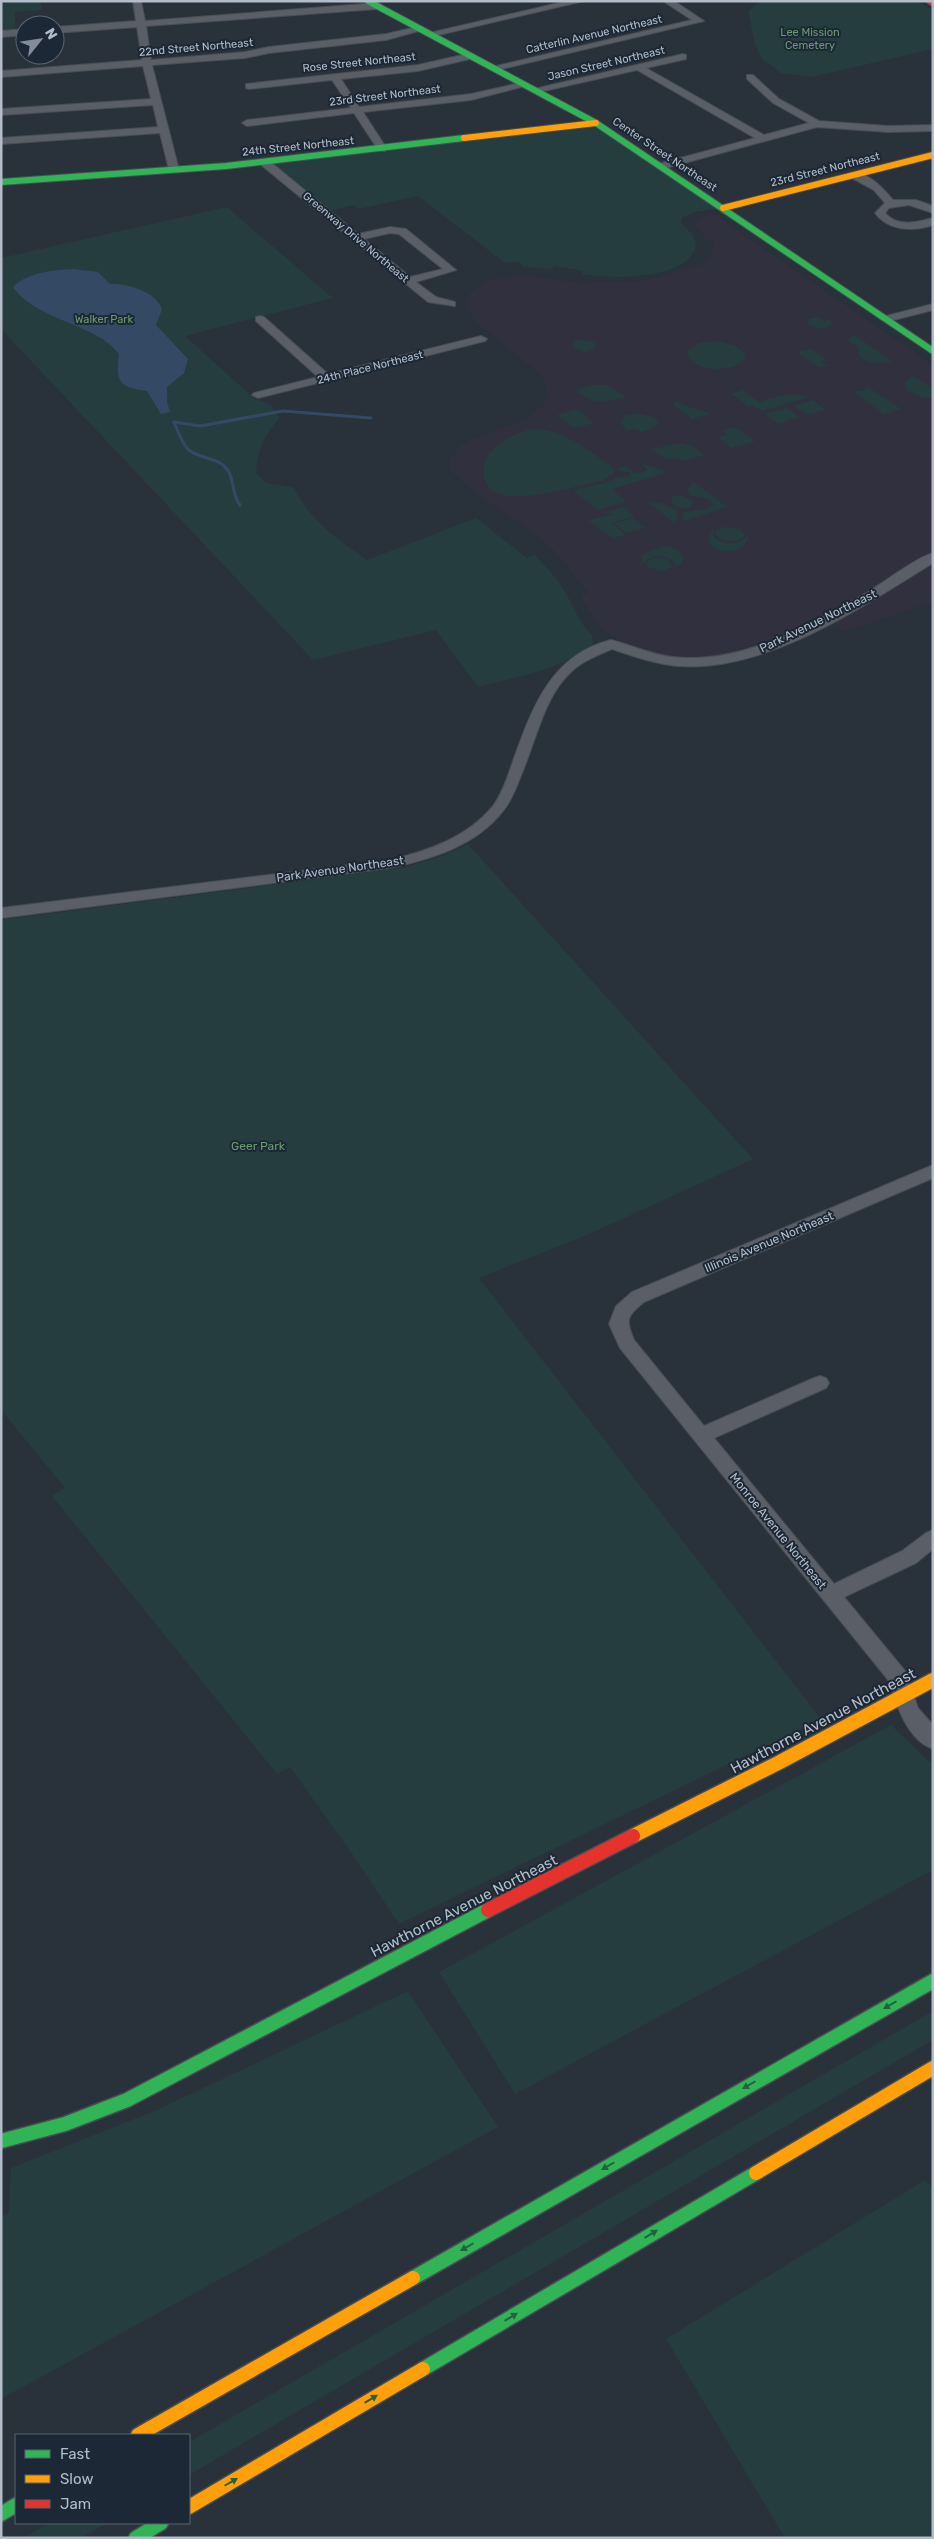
<svg xmlns="http://www.w3.org/2000/svg" width="934" height="2539" font-family="Rubik,sans-serif">
<rect width="100%" height="100%" fill="#29313a"/>
<polygon fill="#30303f" points="714,214 933,365 933,602 844,632 824,616 751,649 724,656 687,659 637,650 620,642 604,631 596,622 580,596 588,593 558,555 527,528 473,492 452,473 449,461 458,447 474,438 526,419 544,404 548,393 544,379 538,373 473,320 466,306 469,293 487,281 511,276 535,276 588,284 591,281 627,282 666,276 694,264 701,265 711,255 714,241 706,240 694,223 701,217"/>
<g fill="#263d40">
<polygon points="1,1 40,1 42,10 15,12 15,30 1,31"/>
<polygon points="760,1 916,1 933,10 933,49 811,77 781,73 762,59 755,44 748,11"/>
<path d="M 596,123 L 723,208 L 694,212 L 682,218 L 681,223 L 693,235 L 696,244 C 691,281 609,279 582,274 L 583,271 L 555,266 L 551,269 L 523,267 L 520,262 L 505,263 L 418,196 L 359,209 L 354,205 L 326,212 L 264,162 Z"/>
<path d="M 227,207 L 333,298 L 185,336 L 255,399 L 270,404 L 280,418 C 265,433 257,451 256,473 L 266,483 L 293,487 C 310,520 337,539 367,560 L 476,518 L 527,558 L 535,555 C 546,567 557,578 565,592 C 574,606 579,624 592,635 L 593,644 C 569,668 511,678 478,687 L 436,630 L 313,660 L 1,329 L 1,258 Z"/>
<polygon points="817,317 825,321 829,319 834,324 823,329 808,325 809,319"/>
<path d="M 854,335 L 893,362 C 882,363 867,364 859,356 L 858,347 L 847,341 Z"/>
<polygon points="583,340 594,342 596,348 584,352 572,347 575,341"/>
<path d="M 718,341 L 736,346 L 745,354 L 745,359 C 732,373 700,372 688,357 L 688,351 L 699,343 Z"/>
<polygon points="811,349 826,359 820,362 830,366 818,367 797,352"/>
<polygon points="913,376 933,388 933,399 912,394 914,393 906,390 905,382"/>
<path d="M 592,385 L 608,385 L 626,397 C 603,403 595,405 576,390 Z"/>
<polygon points="868,387 901,409 884,414 853,391 866,391 863,388"/>
<path d="M 743,390 L 759,402 C 778,396 795,392 808,397 L 762,411 L 751,405 L 748,406 L 731,394 Z"/>
<polygon points="813,400 826,410 807,415 794,406"/>
<path d="M 677,401 C 687,409 699,407 709,414 L 692,419 L 672,403 Z"/>
<polygon points="787,408 800,417 778,424 765,414"/>
<polygon points="577,409 594,423 574,428 557,415"/>
<polygon points="640,414 653,417 658,422 657,426 642,432 635,428 628,430 622,425 621,421 627,415"/>
<polygon points="735,427 755,441 732,448 718,437 727,434 722,430"/>
<path d="M 533,429 C 562,428 587,450 610,465 L 613,469 L 613,474 L 602,481 C 577,486 523,502 500,494 C 493,492 489,488 486,482 C 473,454 511,433 533,429 Z"/>
<polygon points="682,443 694,447 704,455 682,461 676,458 666,459 651,449"/>
<polygon points="640,463 669,472 612,489 626,502 597,510 573,490 605,483 618,477 629,477 630,472 620,471 620,468 625,466 636,474 646,471 647,469"/>
<polygon points="694,482 727,507 684,521 682,515 685,512 708,509 714,505 709,499 690,495 688,489"/>
<polygon points="681,495 692,500 693,503 690,508 683,509 672,504 672,497"/>
<polygon points="648,502 662,503 675,509 678,516 674,523"/>
<polygon points="624,507 634,516 612,523 626,535 613,538 588,520 615,514 604,513"/>
<polygon points="633,518 645,528 626,533 614,523"/>
<polygon points="722,527 740,529 745,536 735,542 721,540 715,533"/>
<path d="M 713,530 L 713,536 C 723,546 740,546 748,535 L 748,540 C 740,555 714,555 708,539 Z"/>
<path d="M 660,547 C 669,546 678,548 683,557 L 682,564 L 673,568 L 675,564 L 672,560 C 662,554 651,555 643,563 L 641,560 L 643,554 Z"/>
<polygon points="658,557 669,560 672,567 662,571 647,567 648,560"/>
<polygon points="468,844 753,1159 594,1232 479,1278 821,1719 399,1924 355,1858 290,1767 277,1774 52,1496 65,1488 1,1410 1,920 402,868 442,856"/>
<polygon points="891,1725 933,1765 933,1870 515,2094 439,1972"/>
<polygon points="408,1991 498,2127 1,2399 1,2218 9,2213 11,2168 157,2110"/>
<polygon points="933,2011 933,2040 189,2475 189,2442"/>
<polygon points="925,2180 933,2190 933,2538 785,2538 666,2339"/>
<polygon points="49,2523 107,2523 81,2538 23,2538"/>
</g>
<path fill="#344a64" d="M 74,269 L 98,272 L 110,284 C 128,283 156,292 162,309 L 156,325 L 188,359 L 184,373 L 167,387 L 167,402 L 170,412 L 161,414 L 147,391 C 118,387 116,382 119,354 C 96,323 38,322 13,287 C 28,272 54,270 74,269 Z"/>
<g fill="none" stroke-linecap="round" stroke-linejoin="round">
<g stroke="#344a64" stroke-width="3">
<polyline points="174,422 200,426 283,411 371,418"/>
<path d="M 174,422 C 178,431 181,443 189,450 C 199,459 218,457 227,469 C 235,479 231,494 240,505"/>
</g>
<defs>
<g id="street">
<polygon points="133,1 141,1 145,21 377,3 381,6 377,9 146,26 151,60 245,52 269,47 386,34 421,26 426,29 386,40 269,53 245,58 152,65 179,170 178,172 169,170 160,133 1,144 1,138 158,127 153,105 1,115 1,109 151,99 143,66 1,77 1,71 142,60 137,27 55,33 55,27 136,21"/>
<polygon points="567,1 584,1 430,37 425,34"/>
<polygon points="663,1 674,1 704,21 493,71 488,68 692,20"/>
<polygon points="25,29 25,35 1,37 1,31"/>
<polygon points="471,53 476,56 474,58 418,71 341,79 359,107 471,94 524,82 529,85 471,100 363,112 387,149 385,151 379,151 354,113 247,126 242,123 247,120 351,108 332,80 249,89 246,88 246,84 418,65"/>
<polygon points="683,54 686,55 686,59 646,68 764,135 809,123 773,103 747,79 747,75 753,75 779,99 819,121 888,126 933,125 933,131 888,132 817,127 662,169 657,166 658,164 755,138 637,70 535,93 530,90"/>
<path d="M 260,160 L 268,160 L 358,234 L 390,227 L 406,229 L 456,270 L 416,282 L 436,297 L 455,302 L 455,306 L 428,302 L 260,164 ZM 390,233 L 399,234 L 443,269 L 410,277 L 364,239 Z"/>
<path d="M 850,173 C 867,170 884,189 893,200 L 916,200 L 933,206 L 933,213 L 909,205 L 889,208 L 885,213 C 898,228 917,222 933,218 L 933,225 C 913,232 888,231 875,213 L 885,203 L 874,190 L 850,177 Z"/>
<polygon points="933,304 933,310 886,322 880,319 882,317"/>
<polygon points="260,316 264,317 328,374 481,336 487,339 485,341 258,398 252,395 254,393 318,377 256,321 256,317"/>
<path d="M 933,553 L 933,563 C 860,608 767,672 678,666 C 655,664 633,656 612,649 C 598,655 583,661 572,671 C 544,696 536,741 522,773 C 517,786 512,800 503,811 C 476,846 431,859 390,868 L 1,918 L 1,908 L 390,860 C 428,851 468,837 493,806 C 502,794 508,776 513,761 C 532,709 550,655 611,640 C 632,645 651,655 673,657 C 742,665 810,625 868,592 C 885,582 915,558 933,553 Z"/>
<path d="M 933,1165 L 933,1178 L 644,1302 C 627,1317 625,1318 634,1340 L 704,1426 L 814,1378 L 820,1376 L 826,1378 L 829,1383 L 826,1388 L 714,1438 L 834,1584 L 902,1551 L 926,1533 L 933,1530 L 933,1549 L 916,1563 L 844,1597 L 905,1671 L 918,1708 L 933,1725 L 933,1749 C 907,1740 896,1704 889,1681 L 620,1348 L 609,1324 L 616,1306 L 632,1292 Z"/>
</g>
<g id="fast-far1">
<polyline points="368,1 596,123 933,351"/>
<polyline points="1,182 226,166 464,138"/>
</g>
<g id="fast">
<polyline points="1,2141 65,2124 127,2100 488,1910"/>
<polyline points="413,2278 933,1981"/>
<polyline points="423,2369 756,2173"/>
<polyline points="1,2514 16,2505"/>
<polyline points="136,2538 161,2523"/>
</g>
<g id="slow-far1">
<polyline points="464,138 596,123"/>
<polyline points="723,208 933,155"/>
</g>
<g id="slow">
<polyline points="633,1836 780,1762 933,1680"/>
<polyline points="756,2173 933,2068"/>
<polyline points="138,2435 413,2278"/>
<polyline points="189,2507 423,2369"/>
</g>
<polyline id="jam-far1" points="930,1 933,3"/>
<polyline id="jam" points="488,1910 633,1836"/>
</defs>
<use href="#street" stroke="#484d54" stroke-width="2"/>
<use href="#fast-far1" stroke="#484d54" stroke-width="8"/>
<use href="#fast" stroke="#484d54" stroke-width="17"/>
<use href="#slow-far1" stroke="#484d54" stroke-width="8"/>
<use href="#slow" stroke="#484d54" stroke-width="17"/>
<use href="#jam-far1" stroke="#484d54" stroke-width="8"/>
<use href="#jam" stroke="#484d54" stroke-width="17"/>
<use href="#street" fill="#5a5f67" fill-rule="evenodd"/>
<use href="#fast-far1" stroke="#30b455" stroke-width="6"/>
<use href="#fast" stroke="#30b455" stroke-width="14"/>
<use href="#slow-far1" stroke="#ff9f0a" stroke-width="6"/>
<use href="#slow" stroke="#ff9f0a" stroke-width="14"/>
<use href="#jam-far1" stroke="#e5322d" stroke-width="6"/>
<use href="#jam" stroke="#e5322d" stroke-width="14"/>
</g>
<defs><path id="oneway-solid" d="M-6-.8H1V-3.2L6.5 0L1 3.2V.8H-6Z" transform="scale(1.25)"/></defs>
<g fill="#246042">
<use href="#oneway-solid" transform="translate(890 2005) rotate(150)"/>
<use href="#oneway-solid" transform="translate(749 2085) rotate(150)"/>
<use href="#oneway-solid" transform="translate(608 2166) rotate(150)"/>
<use href="#oneway-solid" transform="translate(651 2234) rotate(-31)"/>
<use href="#oneway-solid" transform="translate(467 2247) rotate(150)"/>
<use href="#oneway-solid" transform="translate(511 2317) rotate(-31)"/>
<use href="#oneway-solid" transform="translate(371 2399) rotate(-31)"/>
<use href="#oneway-solid" transform="translate(231 2482) rotate(-30)"/>
</g>
<g text-anchor="middle" stroke-width="4" stroke-linejoin="round" paint-order="stroke">
<g font-size="11" fill="#699d72" stroke="#1c2835">
<text x="810" y="36">Lee Mission<tspan x="810" dy="13">Cemetery</tspan></text>
<text x="104" y="323">Walker Park</text>
</g>
<g font-size="11" fill="#b3bdca" stroke="#1c2835">
<text transform="translate(594 34) rotate(-13)" y="4">Catterlin Avenue Northeast</text>
<text transform="translate(196 47) rotate(-5)" y="4">22nd Street Northeast</text>
<text transform="translate(359 62) rotate(-6)" y="4">Rose Street Northeast</text>
<text transform="translate(606 63) rotate(-13)" y="4">Jason Street Northeast</text>
<text transform="translate(385 95) rotate(-7)" y="4">23rd Street Northeast</text>
<text transform="translate(298 146) rotate(-6)" y="4">24th Street Northeast</text>
<text transform="translate(665 154) rotate(34)" y="4">Center Street Northeast</text>
<text transform="translate(825 169) rotate(-14)" y="4">23rd Street Northeast</text>
<text transform="translate(356 237) rotate(40)" y="4">Greenway Drive Northeast</text>
<text transform="translate(370 367) rotate(-14)" y="4">24th Place Northeast</text>
</g>
<g font-size="12" fill="#b3bdca" stroke="#1c2835">
<text transform="translate(818 621) rotate(-26)" y="4">Park Avenue Northeast</text>
<text transform="translate(340 869) rotate(-8)" y="4">Park Avenue Northeast</text>
<text transform="translate(769 1242) rotate(-23)" y="4">Illinois Avenue Northeast</text>
<text transform="translate(778 1531) rotate(51)" y="4">Monroe Avenue Northeast</text>
</g>
<g font-size="12" fill="#699d72" stroke="#1c2835">
<text x="258" y="1150">Geer Park</text>
</g>
<g font-size="15" fill="#b3bdca" stroke="#1c2835">
<text transform="translate(823 1721) rotate(-28)" y="5">Hawthorne Avenue Northeast</text>
<text transform="translate(464 1906) rotate(-27)" y="5">Hawthorne Avenue Northeast</text>
</g>
</g>
<rect width="934" height="2539" fill="none" stroke="#b3bdca" stroke-width="5"/>
<rect x="15" y="2434" width="175" height="90" fill="#1c2835" stroke="#586471"/>
<rect x="25" y="2450" width="25" height="8" fill="#30b455" stroke="#586471"/>
<text x="60" y="2459" font-size="15" fill="#b3bdca">Fast</text>
<rect x="25" y="2475" width="25" height="8" fill="#ff9f0a" stroke="#586471"/>
<text x="60" y="2484" font-size="15" fill="#b3bdca">Slow</text>
<rect x="25" y="2500" width="25" height="8" fill="#e5322d" stroke="#586471"/>
<text x="60" y="2509" font-size="15" fill="#b3bdca">Jam</text>
<g transform="translate(40 40) rotate(60)"><circle r="24" fill="#1c2835" stroke="#586471"/>
<path d="M0-4L9 19L0 12L-9 19Z" fill="#838c98"/>
<text y="-8" font-size="14" font-weight="bold" text-anchor="middle" fill="#b3bdca">N</text>
</g>
</svg>
